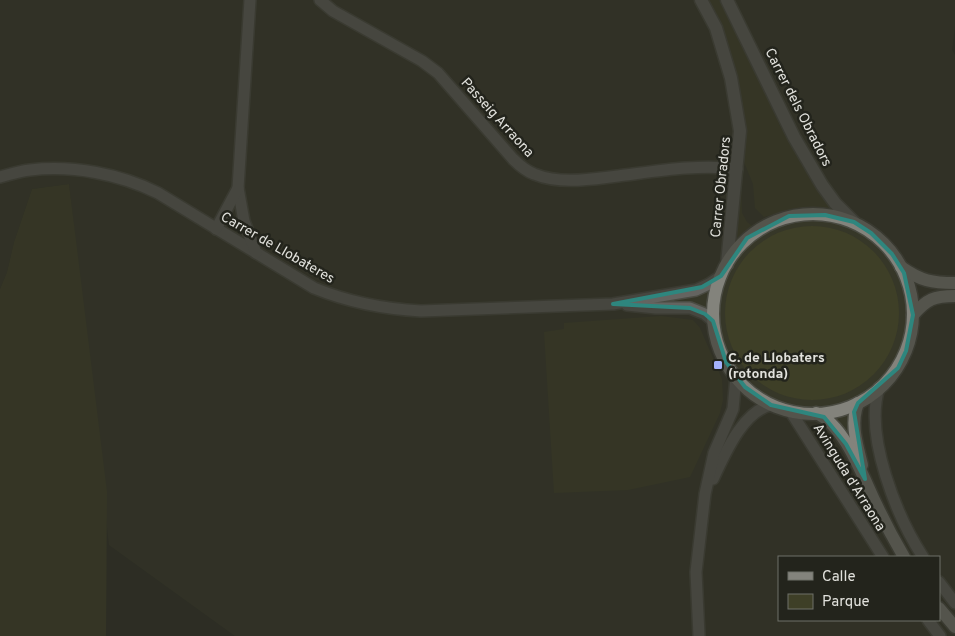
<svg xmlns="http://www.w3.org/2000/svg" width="955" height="636" font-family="Overpass,sans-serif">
<rect width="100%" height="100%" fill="#2d2e25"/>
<path fill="#363728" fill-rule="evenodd" d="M 0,0 L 955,0 L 955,26 L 952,50 L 955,55 L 955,636 L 235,636 L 109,545 L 69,184 L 32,189 L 14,242 L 7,272 L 0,289 ZM 779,557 L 939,557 L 939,620 L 779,620 Z"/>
<g fill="#3e3f27">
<polygon points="707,0 719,0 732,22 763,86 780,126 832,209 796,208 764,217 755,208 753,184 744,162 744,125 735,69 721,30"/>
<polygon points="741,181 742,213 747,222 752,226 737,238"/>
<polygon points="69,184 107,492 106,636 0,636 0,289 7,272 14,242 32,189"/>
<circle cx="812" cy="313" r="87"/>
<polygon points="661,316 693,320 700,328 722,379 723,400 720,413 690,477 628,490 554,493 544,332 564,329 564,323"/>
</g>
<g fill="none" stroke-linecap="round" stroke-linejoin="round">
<defs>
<g id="minor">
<path d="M 320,0 L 333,11 L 422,61 L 438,73 L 513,159 C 519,165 526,171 534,174 C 561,185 592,179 618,176 C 658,171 698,164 737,169"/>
<path d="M 0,177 C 10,174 20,171 30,170 C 73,165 120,174 158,193 L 314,288 C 348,302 384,309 421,311 L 613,304 L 696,290 L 709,284 L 721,276"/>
<polyline points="238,188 244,221 256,253"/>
<polyline points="216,229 238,188 250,0"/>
<polyline points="627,305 656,308 690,308 705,314 713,321"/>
<path d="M 879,388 C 864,436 897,517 923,557"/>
<polyline points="791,412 883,557"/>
<path d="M 713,479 C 725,454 742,412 771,405"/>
<polyline points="939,582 955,603"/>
<polyline points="928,620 940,636"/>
<polyline points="699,636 696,572 705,494 714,453 733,409 736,377"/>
</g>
<g id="tertiary">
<polyline points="701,0 716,28 731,78 740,131 727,264"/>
<polyline points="727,0 794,137 822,185 835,203 854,222"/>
</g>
<g id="secondary">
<circle cx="813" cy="314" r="100"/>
<path d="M 901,267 C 921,281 932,283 955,283"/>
<path d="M 913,315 C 927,299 934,296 955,296"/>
<path d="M 858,403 C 850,424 857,444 862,465"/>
<path d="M 816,413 C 846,426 863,478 877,506 C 885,523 894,540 904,557"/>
<polyline points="939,608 955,627"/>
</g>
</defs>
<use href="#minor" stroke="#4a4b42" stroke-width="14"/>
<use href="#tertiary" stroke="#4a4b42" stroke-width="15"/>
<use href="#secondary" stroke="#4a4b42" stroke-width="15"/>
<use href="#minor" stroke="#646460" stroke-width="11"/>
<use href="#tertiary" stroke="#646460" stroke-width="12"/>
<use href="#secondary" stroke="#83837c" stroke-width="12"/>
</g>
<path d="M0 0H955V636H0ZM 825,215 L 854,222 L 871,233 L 892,254 L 904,273 L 913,315 L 906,351 L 898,368 L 858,403 L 854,412 L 865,479 L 846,444 L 824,417 L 771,405 L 745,387 L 726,362 L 713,321 L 705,314 L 690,308 L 613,304 L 702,287 L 721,276 L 747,238 L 789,216 Z" fill="#2d2e25" fill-opacity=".55" fill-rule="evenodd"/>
<path fill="none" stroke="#2e867e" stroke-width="4" stroke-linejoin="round" d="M 825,215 L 854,222 L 871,233 L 892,254 L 904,273 L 913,315 L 906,351 L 898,368 L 858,403 L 854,412 L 865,479 L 846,444 L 824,417 L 771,405 L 745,387 L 726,362 L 713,321 L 705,314 L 690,308 L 613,304 L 702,287 L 721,276 L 747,238 L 789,216 Z"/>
<rect fill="#a4b2fc" stroke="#23241c" stroke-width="2" x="713" y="360" width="10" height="10" rx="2.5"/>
<g text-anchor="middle" stroke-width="5" stroke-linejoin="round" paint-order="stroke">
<g font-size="14" fill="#e1e1dc" stroke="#23241c">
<text transform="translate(799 107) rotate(63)" y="5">Carrer dels Obradors</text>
<text transform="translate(498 117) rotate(48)" y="5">Passeig Arraona</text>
<text transform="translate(720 187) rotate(-84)" y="5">Carrer Obradors</text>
<text transform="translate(278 247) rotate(30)" y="5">Carrer de Llobateres</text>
<text transform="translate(850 477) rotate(58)" y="5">Avinguda d'Arraona</text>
</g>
<g font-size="14" font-weight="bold" fill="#e1e1dc" stroke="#23241c" text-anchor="start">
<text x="728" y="362">C. de Llobaters<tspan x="728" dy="16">(rotonda)</tspan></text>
</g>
</g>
<rect x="778" y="556" width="162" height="65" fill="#23241c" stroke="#6f7069"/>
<rect x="788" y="572" width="25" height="8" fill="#83837c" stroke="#6f7069"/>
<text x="822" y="581" font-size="15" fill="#e1e1dc">Calle</text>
<rect x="788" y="594" width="25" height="15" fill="#3e3f27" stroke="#6f7069"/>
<text x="822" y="606" font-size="15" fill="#e1e1dc">Parque</text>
</svg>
